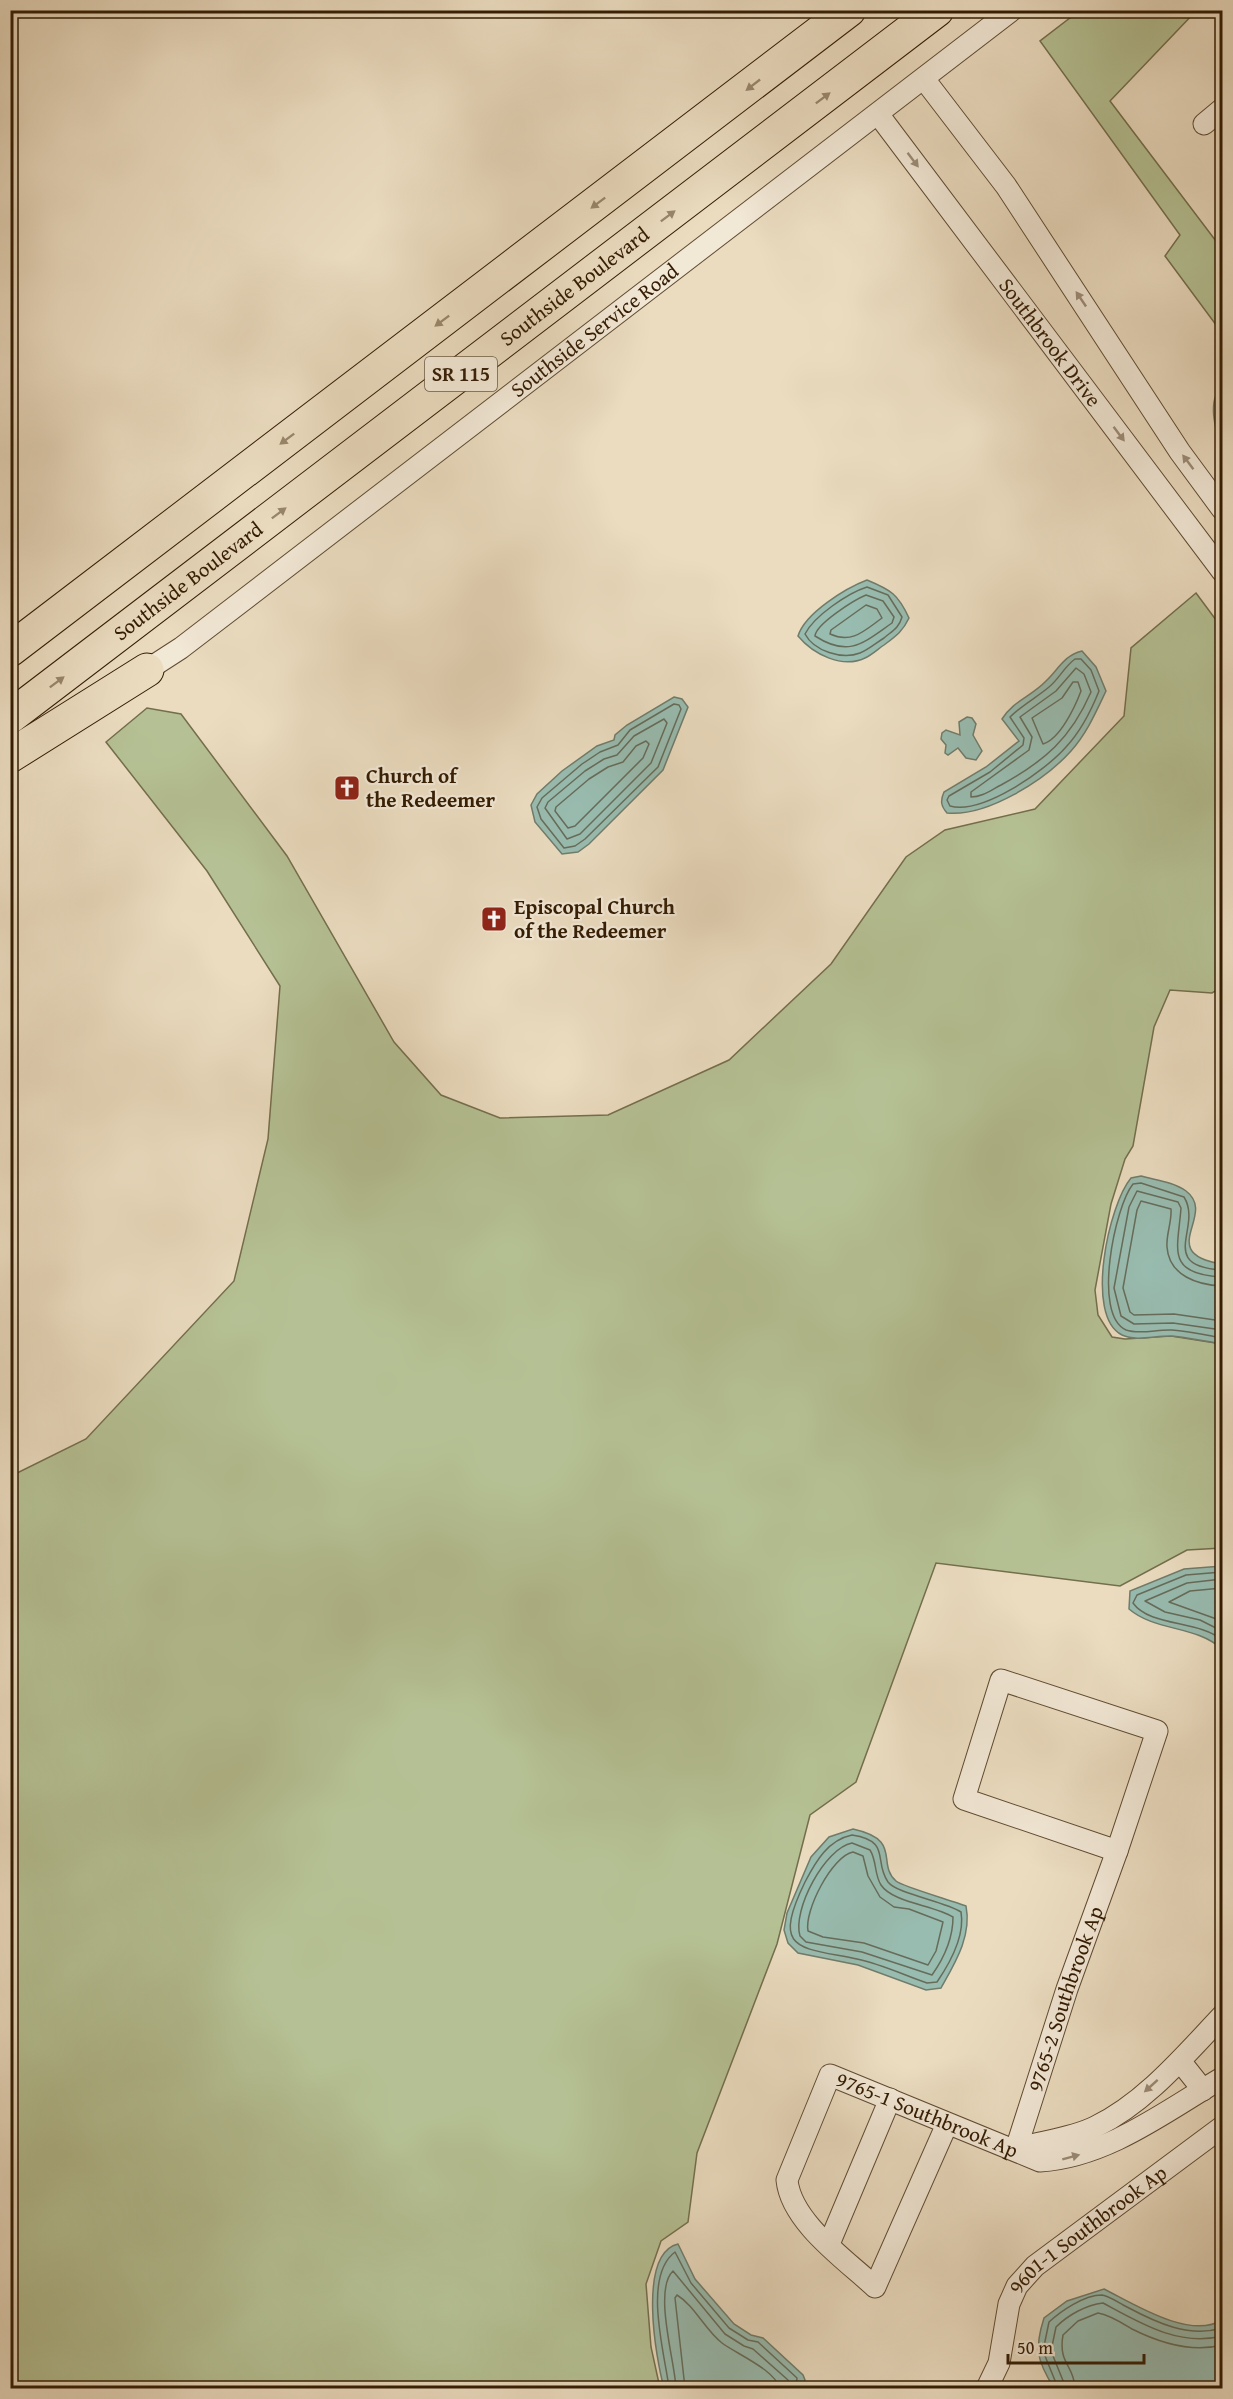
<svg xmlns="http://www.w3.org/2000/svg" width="1233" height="2399" font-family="'Gentium Book Plus',serif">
<rect width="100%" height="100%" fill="#ebdcc0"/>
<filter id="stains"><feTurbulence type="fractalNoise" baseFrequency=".00333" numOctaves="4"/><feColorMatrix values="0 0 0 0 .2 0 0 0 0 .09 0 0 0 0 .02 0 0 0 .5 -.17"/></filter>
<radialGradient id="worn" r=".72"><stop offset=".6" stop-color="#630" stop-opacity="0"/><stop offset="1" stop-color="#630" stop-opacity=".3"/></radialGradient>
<g fill="#b5c194" stroke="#746e4c" stroke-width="1.5">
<polygon points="1079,11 1196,11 1110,101 1222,249 1222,333 1165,256 1180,235 1040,41"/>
<polygon points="1196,593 1222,628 1222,987 1212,993 1170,990 1154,1027 1133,1146 1125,1159 1111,1204 1095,1290 1098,1315 1112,1337 1125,1339 1171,1336 1222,1344 1222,1548 1187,1550 1120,1586 936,1563 856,1782 810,1815 777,1944 697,2153 688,2222 661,2241 646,2284 651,2347 660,2388 11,2388 11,1476 86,1439 234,1281 268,1139 280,986 207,871 106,742 147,708 181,714 287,856 394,1042 441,1095 500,1118 608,1115 729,1060 831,964 906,857 945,830 1035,809 1124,716 1131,648"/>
</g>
<g fill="#98bcb0" stroke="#707c6b" stroke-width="1.5">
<path d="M 1222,386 L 1222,447 C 1215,430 1207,400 1222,386 Z"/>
<path d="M 867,580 C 891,590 898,594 909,618 C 903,631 896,636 884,645 C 878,649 872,655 865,658 C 842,669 813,654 798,636 C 805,613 846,588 867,580 Z"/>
<path d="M 1082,651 L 1096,667 L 1106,691 C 1096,712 1087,733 1071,751 C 1045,780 987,817 947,813 C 941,806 940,801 944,792 L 986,767 L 1019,741 L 1002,719 C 1013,701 1032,696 1046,681 C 1059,669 1063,656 1082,651 Z"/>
<polygon points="674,697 682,699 688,707 663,770 589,844 578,852 562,854 535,822 531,805 537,794 562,771 597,746 614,740 615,735 627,725"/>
<polygon points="967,717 972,718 976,724 973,735 982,751 976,760 966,758 958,748 948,755 945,753 946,745 941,739 942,733 946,730 960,735 959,722"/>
<path d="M 1141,1176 C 1155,1180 1174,1182 1186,1191 C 1218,1215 1154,1253 1222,1264 L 1222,1344 C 1206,1341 1189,1338 1172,1336 C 1157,1335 1137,1342 1122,1335 C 1084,1316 1109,1204 1131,1178 Z"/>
<path d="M 1222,1566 L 1222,1649 C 1196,1625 1156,1632 1129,1609 L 1130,1591 L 1184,1569 Z"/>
<path d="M 853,1829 C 903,1840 876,1863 896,1881 C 901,1886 953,1901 966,1906 C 972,1936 955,1963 941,1988 L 926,1990 L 858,1965 L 798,1953 L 788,1943 L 784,1930 L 787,1913 L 811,1857 L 829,1837 Z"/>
<path d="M 678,2244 L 695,2279 L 734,2324 L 751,2335 L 763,2338 L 803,2375 L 805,2380 L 801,2387 L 664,2388 C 656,2359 637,2254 678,2244 Z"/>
<path d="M 1104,2289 C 1134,2304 1190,2340 1222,2320 L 1222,2388 L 1054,2388 C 1037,2361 1034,2349 1044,2318 L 1067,2301 Z"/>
</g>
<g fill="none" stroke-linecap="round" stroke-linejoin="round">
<g stroke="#666c5a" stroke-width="1.5">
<path d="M 867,587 L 888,595 L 902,617 C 899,628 892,631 884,638 C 876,643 868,650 860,653 C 842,660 814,651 805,634 C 814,616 848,593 867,587 Z"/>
<path d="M 866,595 L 883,601 L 894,617 L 892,623 C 863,643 849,658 815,636 C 816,624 854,600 866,595 Z"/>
<path d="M 866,605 L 877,609 L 882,618 C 864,631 852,644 830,634 L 831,630 Z"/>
<path d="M 1075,659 L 1081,659 L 1091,670 L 1099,691 C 1091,711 1081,731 1066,747 C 1045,771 982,815 950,806 L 947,800 L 949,796 L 990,772 L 1023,745 L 1024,738 L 1010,717 C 1022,705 1036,698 1049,687 C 1059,679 1064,667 1075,659 Z"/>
<path d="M 1076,668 L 1084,674 L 1091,692 C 1071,738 1045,761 1001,785 C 991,790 982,797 971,797 L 971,792 L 1029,750 L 1032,737 L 1020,717 L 1056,691 Z"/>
<path d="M 1073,682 L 1078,682 L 1081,691 C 1075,707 1060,739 1043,744 L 1032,718 L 1062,698 Z"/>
<polygon points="674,704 679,705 681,709 658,767 585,839 575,846 564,848 541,819 537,807 542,798 582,764 600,752 618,745 630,730"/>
<polygon points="664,719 667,723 651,763 580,834 567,839 545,808 548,802 585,771 604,759 617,755 634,736"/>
<polygon points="646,741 649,744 643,758 575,826 568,828 555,811 556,807 589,779 608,767 623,762 636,746"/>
<path d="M 1222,1270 C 1156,1266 1203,1227 1184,1197 L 1141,1183 L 1133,1184 C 1115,1206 1092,1315 1126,1330 C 1140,1335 1158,1329 1172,1330 C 1189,1331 1206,1335 1222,1338"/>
<path d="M 1222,1277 C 1165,1274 1178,1249 1181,1208 L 1178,1202 L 1137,1191 L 1129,1207 L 1114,1288 L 1121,1316 L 1134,1324 L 1173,1323 L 1222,1330"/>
<path d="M 1222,1286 C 1198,1285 1169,1276 1167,1247 C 1166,1234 1172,1222 1171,1209 L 1141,1201 L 1137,1210 L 1123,1288 L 1130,1312 L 1134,1315 L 1174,1314 L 1222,1321"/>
<path d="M 1222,1572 L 1186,1575 L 1137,1595 L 1133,1603 C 1150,1627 1199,1620 1222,1640"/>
<polyline points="1222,1579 1187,1583 1145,1601 1165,1612 1200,1620 1222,1631"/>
<polyline points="1222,1588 1190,1591 1169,1602 1222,1621"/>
<path d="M 852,1835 C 892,1841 873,1861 888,1882 C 897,1894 944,1901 961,1912 C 965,1935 950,1963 937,1982 L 927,1983 C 904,1975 881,1964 857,1959 C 799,1947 771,1952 805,1882 C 816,1861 828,1840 852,1835 Z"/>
<path d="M 852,1843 L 870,1850 C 877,1861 874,1874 881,1885 C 893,1903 934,1905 953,1917 C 953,1938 944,1958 932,1975 L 862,1952 L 806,1942 L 800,1936 C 792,1910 825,1848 852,1843 Z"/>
<path d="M 853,1852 L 863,1856 L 868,1876 L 880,1897 L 894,1907 L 909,1909 L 943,1922 L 936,1951 L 928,1965 L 864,1943 L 823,1937 L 808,1931 C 804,1911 832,1856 853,1852 Z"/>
<path d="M 669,2388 C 665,2354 642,2277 675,2252 L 691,2283 L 729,2328 L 748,2340 L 758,2342 L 797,2378 L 796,2388"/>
<path d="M 676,2388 C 675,2362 653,2290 673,2271 L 725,2334 L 744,2346 L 753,2349 L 788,2380 L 788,2388"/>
<path d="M 685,2388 L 675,2298 L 677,2295 C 695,2306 705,2330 722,2343 C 735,2353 777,2371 779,2388"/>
<path d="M 1058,2388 L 1043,2351 L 1049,2322 C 1061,2311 1084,2295 1102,2295 C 1110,2296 1120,2304 1127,2307 C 1157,2323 1189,2338 1222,2328"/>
<path d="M 1066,2388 L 1051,2351 L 1056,2327 C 1068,2315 1086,2305 1103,2303 C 1140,2323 1179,2347 1222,2336"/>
<path d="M 1075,2388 C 1074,2365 1058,2364 1063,2335 L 1078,2321 L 1098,2313 C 1110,2315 1122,2323 1132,2329 C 1160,2343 1192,2353 1222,2345"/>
</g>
<defs>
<g id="street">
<polyline points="924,79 1006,186 1180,452 1222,509"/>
<path id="s1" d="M 878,114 L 1222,571"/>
<polyline points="1204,124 1222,109"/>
<path id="s2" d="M 147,670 L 181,648 L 1012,10"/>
<polygon points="1001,1680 1157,1731 1117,1851 964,1799"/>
<polyline points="1180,2061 1203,2090"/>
<path id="s3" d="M 947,2124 L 875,2287 C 846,2260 791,2222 787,2180 L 830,2075 L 1040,2161 C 1107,2157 1166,2111 1222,2078"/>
<path id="s4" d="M 1016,2149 L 1067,1989 L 1117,1851"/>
<path d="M 1016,2149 C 1042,2141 1070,2139 1095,2127 C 1145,2103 1185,2055 1222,2016"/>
<polyline points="829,2244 890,2099"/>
<path id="s5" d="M 987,2388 L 999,2363 L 1009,2304 L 1017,2286 L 1035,2266 L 1222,2127"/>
</g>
<g id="highway">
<polyline points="10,650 849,10"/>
<path id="s6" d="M 10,717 L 937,10"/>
<polyline points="10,756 147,670"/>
</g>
</defs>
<use href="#street" stroke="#614c32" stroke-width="23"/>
<use href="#highway" stroke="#331c03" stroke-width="35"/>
<use href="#street" stroke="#f2e8d6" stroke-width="21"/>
<use href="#highway" stroke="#ebdcc0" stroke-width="33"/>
</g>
<defs><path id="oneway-solid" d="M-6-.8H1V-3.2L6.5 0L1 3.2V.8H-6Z" transform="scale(1.5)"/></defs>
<g fill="#98866b">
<use href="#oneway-solid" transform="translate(753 85) rotate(142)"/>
<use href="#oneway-solid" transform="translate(823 98) rotate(-37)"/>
<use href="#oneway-solid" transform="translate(598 203) rotate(143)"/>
<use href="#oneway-solid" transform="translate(668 216) rotate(-37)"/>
<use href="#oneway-solid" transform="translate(442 321) rotate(143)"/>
<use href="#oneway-solid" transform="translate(287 439) rotate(143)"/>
<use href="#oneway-solid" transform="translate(279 513) rotate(-37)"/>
<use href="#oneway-solid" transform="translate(57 682) rotate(-37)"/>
</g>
<g fill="#9c8c77">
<use href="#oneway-solid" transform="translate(913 160) rotate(53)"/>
<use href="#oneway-solid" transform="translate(1081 299) rotate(-124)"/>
<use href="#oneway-solid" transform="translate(1119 434) rotate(53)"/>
<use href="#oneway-solid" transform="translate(1188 462) rotate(-127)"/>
<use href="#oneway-solid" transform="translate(1151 2086) rotate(138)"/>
<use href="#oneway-solid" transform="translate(1071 2157) rotate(-15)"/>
</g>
<defs>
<symbol id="church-square" viewBox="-11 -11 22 22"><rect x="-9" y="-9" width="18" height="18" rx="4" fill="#8f2418" stroke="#f2e8d6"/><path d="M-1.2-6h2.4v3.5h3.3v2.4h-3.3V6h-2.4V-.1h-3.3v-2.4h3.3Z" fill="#fff"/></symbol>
</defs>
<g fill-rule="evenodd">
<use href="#church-square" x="332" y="773" width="30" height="30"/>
<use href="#church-square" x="479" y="904" width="30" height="30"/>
</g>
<g text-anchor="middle" stroke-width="4.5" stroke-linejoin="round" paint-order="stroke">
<rect fill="#f2e8d6" stroke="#6c5942" stroke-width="1.5" x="425" y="357" width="72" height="34" rx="4.5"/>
<g font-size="20" font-weight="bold" fill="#331c03">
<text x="461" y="381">SR 115</text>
</g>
<g font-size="21" fill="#331c03" stroke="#f2e8d6">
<text dy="7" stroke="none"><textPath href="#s6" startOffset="710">Southside Boulevard</textPath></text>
<text dy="7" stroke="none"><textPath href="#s2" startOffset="562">Southside Service Road</textPath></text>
<text dy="7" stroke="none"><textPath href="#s1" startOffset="286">Southbrook Drive</textPath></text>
<text dy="7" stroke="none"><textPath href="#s6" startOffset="224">Southside Boulevard</textPath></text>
<text dy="7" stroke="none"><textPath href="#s4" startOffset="158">9765-2 Southbrook Ap</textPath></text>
<text dy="7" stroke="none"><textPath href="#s3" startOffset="538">9765-1 Southbrook Ap</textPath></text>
<text dy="7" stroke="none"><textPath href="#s5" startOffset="198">9601-1 Southbrook Ap</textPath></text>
</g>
<g font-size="21" font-weight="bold" fill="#331c03" stroke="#f2e8d6" text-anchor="start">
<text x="366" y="783">Church of<tspan x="366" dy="24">the Redeemer</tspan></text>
<text x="514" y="914">Episcopal Church<tspan x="514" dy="24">of the Redeemer</tspan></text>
</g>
</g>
<rect width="1233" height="2399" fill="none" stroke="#ebdcc0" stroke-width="36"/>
<rect x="12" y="12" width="1209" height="2375" fill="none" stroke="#331c03" stroke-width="3"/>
<rect x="18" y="18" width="1197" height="2363" fill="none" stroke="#331c03" stroke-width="1.5"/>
<path d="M1008 2354v9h136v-9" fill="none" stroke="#331c03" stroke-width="3"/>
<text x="1017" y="2354" font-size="18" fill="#331c03" stroke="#f2e8d6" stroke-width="4.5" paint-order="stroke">50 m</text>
<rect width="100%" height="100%" filter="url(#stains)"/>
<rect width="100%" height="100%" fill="url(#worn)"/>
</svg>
